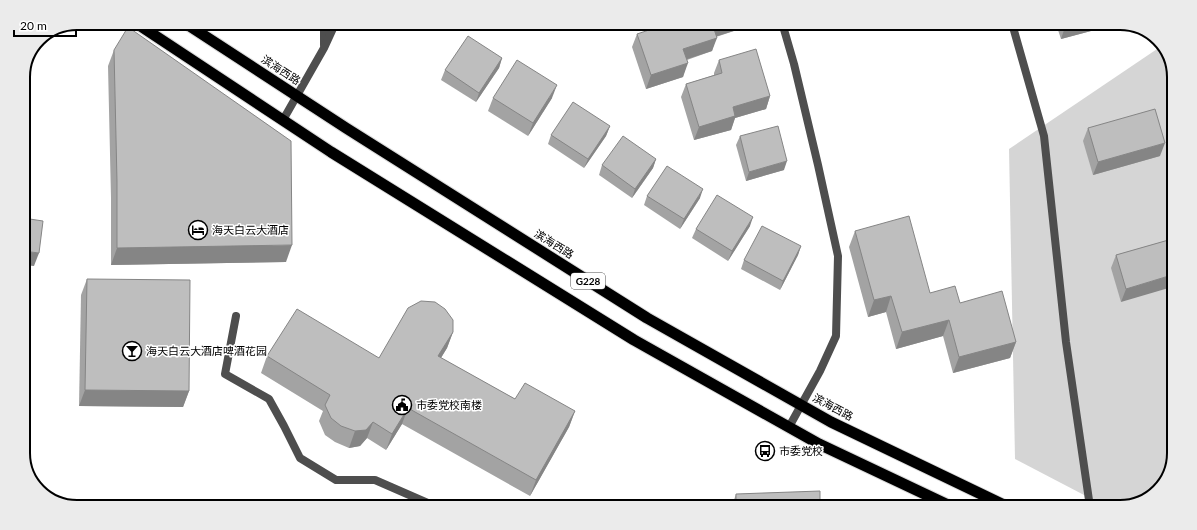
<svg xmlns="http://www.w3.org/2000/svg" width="1197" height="530" font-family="Lato,'Noto Sans SC',sans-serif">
<rect width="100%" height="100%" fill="#fff"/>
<polygon fill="#d5d5d5" points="1163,45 1174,73 1170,473 1150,498 1120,507 1107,507 1015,459 1009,149"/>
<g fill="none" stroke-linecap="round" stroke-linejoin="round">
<defs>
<g id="trunk">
<polyline points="136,23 331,152 634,340 819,444 950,506"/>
<polyline points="185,23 346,128 647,318 831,422 1008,507"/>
</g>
</defs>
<use href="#trunk" stroke="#dbdbdb" stroke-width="13"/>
<g stroke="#4e4e4e" stroke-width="8">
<polyline points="324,24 324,45"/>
<polyline points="283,120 324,48 335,24"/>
<polyline points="236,316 225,374 269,399 284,426 300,458 336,480 375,480 430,504"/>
</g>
<g stroke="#4e4e4e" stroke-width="8">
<polyline points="783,26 794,64 818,165 838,256 836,336 820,371 789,427"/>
<polyline points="1013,27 1044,136 1066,342 1090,507"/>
</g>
<use href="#trunk" stroke="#000" stroke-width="11"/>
</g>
<g fill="#a3a3a3">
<polygon points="1057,27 1106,27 1061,39"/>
<polygon points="743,28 716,37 712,51 687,60 683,77 646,89 632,47 637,34"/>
<polygon points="114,50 286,262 111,265 111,198 108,66"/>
<polygon points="502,58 499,68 476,102 441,80 445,70"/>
<polygon points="719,60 770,96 766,109 735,118 731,130 694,140 681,97 686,84 714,75 714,73"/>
<polygon points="493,98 552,98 528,136 488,111"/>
<polygon points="1174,108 1173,129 1170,117"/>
<polygon points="610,126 606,136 584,168 548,144 551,135"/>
<polygon points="1088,128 1160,156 1093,175 1083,141"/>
<polygon points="740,136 784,170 746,181 736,145"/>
<polygon points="656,159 653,168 632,198 599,175 602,165"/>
<polygon points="647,196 700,198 680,229 644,205"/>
<polygon points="750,226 728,261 692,238 696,229"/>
<polygon points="855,231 930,293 960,303 1016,342 1010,358 953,373 943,336 896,349 886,312 868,317 849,247"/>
<polygon points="1172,239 1121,302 1111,268 1116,255"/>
<polygon points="801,246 798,255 780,290 741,269 744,260"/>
<polygon points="87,279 189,391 183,407 79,406 81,295"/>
<polygon points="453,332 447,348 441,358 515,399 575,411 569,427 530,496 402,424 386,450 367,438 360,446 349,448 335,442 325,435 319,421 323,411 261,373 267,356 379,358"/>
<polygon points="736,494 820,506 732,506"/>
</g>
<g fill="#858585">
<polygon points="715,25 744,26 743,28 708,39 713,26"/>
<polygon points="1065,27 1106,27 1061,39"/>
<polygon points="717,38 712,51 678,62 683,49"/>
<polygon points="502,58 499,68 476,102 479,93"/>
<polygon points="688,63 683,77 646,89 651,75"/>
<polygon points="557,85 552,98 528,136 533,123"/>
<polygon points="770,96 766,109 735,118 731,130 694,140 699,127 733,107"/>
<polygon points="610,126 606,136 584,168 588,159"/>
<polygon points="1165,143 1160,156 1093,175 1098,162"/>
<polygon points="656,159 653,168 632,198 635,189"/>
<polygon points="787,161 784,170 746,181 749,172"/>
<polygon points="703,189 700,198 680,229 684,219"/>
<polygon points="753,217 750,226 728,261 732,251"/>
<polygon points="292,245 286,262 111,265 117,248"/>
<polygon points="801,246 798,255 780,290 783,281"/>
<polygon points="23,251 39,253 34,266 23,265"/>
<polygon points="1172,275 1172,287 1121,302 1126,289"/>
<polygon points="891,296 886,312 868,317 874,300"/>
<polygon points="949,320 943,336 896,349 902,332"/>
<polygon points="453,332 447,348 432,372 438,356"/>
<polygon points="1016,342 1010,358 953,373 959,357"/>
<polygon points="85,390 189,391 183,407 79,406"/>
<polygon points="408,408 402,424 386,450 392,434"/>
<polygon points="575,411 569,427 530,496 536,480"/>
<polygon points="373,422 367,438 360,446 349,448 355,431"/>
</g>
<g fill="#bebebe" stroke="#858585">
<polygon points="664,25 715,25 713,26 717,38 683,49 688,63 651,75 637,34"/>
<polygon points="128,27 291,141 292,245 117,248 117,182 114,50"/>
<polygon points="468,36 502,58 479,93 445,70"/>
<polygon points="756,49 770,96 733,107 735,116 699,127 686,84 722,73 719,60"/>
<polygon points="517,60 557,85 533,123 493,98"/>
<polygon points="573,102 610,126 588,159 551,135"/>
<polygon points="1155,109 1165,143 1098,162 1088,128"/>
<polygon points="778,126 787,161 749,172 740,136"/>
<polygon points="623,136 656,159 635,189 602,165"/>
<polygon points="667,166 703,189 684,219 647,196"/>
<polygon points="717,195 753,217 732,251 696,229"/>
<polygon points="909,216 930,293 955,286 960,303 1002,291 1016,342 959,357 949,320 902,332 891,296 874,300 855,231"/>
<polygon points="23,218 43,221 39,253 23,251"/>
<polygon points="762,226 801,246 783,281 744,260"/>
<polygon points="1172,239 1172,275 1126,289 1116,255"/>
<polygon points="87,279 190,280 189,391 85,390"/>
<polygon points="421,301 435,302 445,309 453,320 453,332 438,356 515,399 525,383 575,411 536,480 408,408 392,434 373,422 366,430 355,431 341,426 331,418 325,405 330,395 267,356 297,309 379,358 408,308"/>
<polygon points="820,491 820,506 736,506 736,494"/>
</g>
<defs>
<symbol id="hotel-ring" viewBox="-11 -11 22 22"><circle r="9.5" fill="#fff" stroke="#000" stroke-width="1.5"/><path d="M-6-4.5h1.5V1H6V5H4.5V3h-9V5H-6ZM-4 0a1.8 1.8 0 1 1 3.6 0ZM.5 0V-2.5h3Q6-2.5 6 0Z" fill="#000"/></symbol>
<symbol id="bar-ring" viewBox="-11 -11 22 22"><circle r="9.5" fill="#fff" stroke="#000" stroke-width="1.5"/><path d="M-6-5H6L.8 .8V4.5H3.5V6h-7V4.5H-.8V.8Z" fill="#000"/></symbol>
<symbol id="civic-ring" viewBox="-11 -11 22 22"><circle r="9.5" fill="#fff" stroke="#000" stroke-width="1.5"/><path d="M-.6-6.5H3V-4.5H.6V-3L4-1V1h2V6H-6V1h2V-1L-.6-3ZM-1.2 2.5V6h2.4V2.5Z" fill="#000"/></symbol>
<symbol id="bus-ring" viewBox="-11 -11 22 22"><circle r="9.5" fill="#fff" stroke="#000" stroke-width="1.5"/><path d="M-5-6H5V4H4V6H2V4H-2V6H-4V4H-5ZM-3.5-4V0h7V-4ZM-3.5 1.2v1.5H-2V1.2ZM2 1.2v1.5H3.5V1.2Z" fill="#000"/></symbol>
</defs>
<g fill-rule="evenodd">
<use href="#hotel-ring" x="187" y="219" width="22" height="22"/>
<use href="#bar-ring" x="121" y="340" width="22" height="22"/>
<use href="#civic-ring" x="391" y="394" width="22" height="22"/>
<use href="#bus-ring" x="754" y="440" width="22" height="22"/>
</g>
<g text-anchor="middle" stroke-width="3" stroke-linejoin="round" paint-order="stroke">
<rect fill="#fff" stroke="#4c4c4c" stroke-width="1" x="571" y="273" width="34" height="16" rx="3"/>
<g font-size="10" font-weight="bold" fill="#000">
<text x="588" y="285">G228</text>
</g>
<g font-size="11" fill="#000" stroke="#fff">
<text transform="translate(281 70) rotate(33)" y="4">滨海西路</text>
<text transform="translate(554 244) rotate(32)" y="4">滨海西路</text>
<text transform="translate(833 407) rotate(28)" y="4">滨海西路</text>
</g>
<g font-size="11" fill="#000" stroke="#fff" text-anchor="start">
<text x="212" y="234">海天白云大酒店</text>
<text x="146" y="355">海天白云大酒店啤酒花园</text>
<text x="416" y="409">市委党校南楼</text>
<text x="779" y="455">市委党校</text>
</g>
</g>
<path d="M0 0H1197V530H0ZM77 30H1120A47 47 0 0 1 1167 77V453A47 47 0 0 1 1120 500H77A47 47 0 0 1 30 453V77A47 47 0 0 1 77 30Z" fill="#ebebeb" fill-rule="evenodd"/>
<path fill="none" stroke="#000" stroke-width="2" d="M77 30H1120A47 47 0 0 1 1167 77V453A47 47 0 0 1 1120 500H77A47 47 0 0 1 30 453V77A47 47 0 0 1 77 30Z"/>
<path d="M14 30v6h62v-6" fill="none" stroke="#000000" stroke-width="2"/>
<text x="20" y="30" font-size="12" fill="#000000" stroke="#ffffff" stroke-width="3" paint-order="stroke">20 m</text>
</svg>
